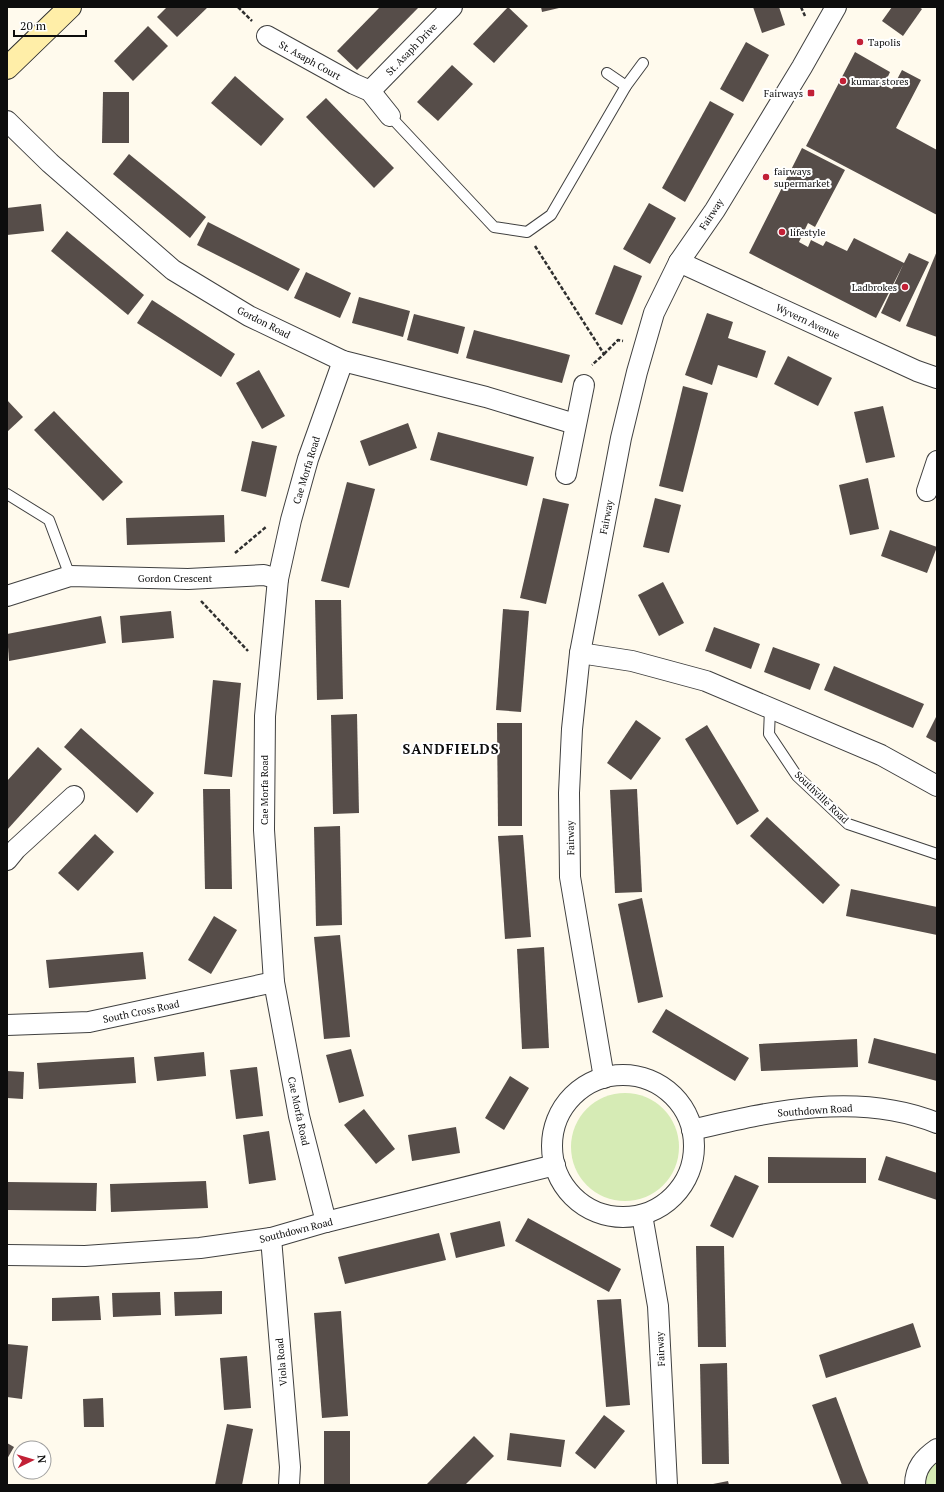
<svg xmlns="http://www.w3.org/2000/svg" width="944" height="1492" font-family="'PT Serif',serif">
<rect width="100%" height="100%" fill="#fffaed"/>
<g fill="#d6ebb5">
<circle cx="625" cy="1147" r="54"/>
<polygon points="937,1461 937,1485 923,1485 925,1476"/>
</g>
<g fill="#564d49">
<polygon points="167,7 208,7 177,37 157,17"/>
<polygon points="380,7 419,7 357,70 337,51"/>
<polygon points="508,7 528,26 494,63 473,44"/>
<polygon points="541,7 559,7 559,8 542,12"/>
<polygon points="753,7 779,7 785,25 762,33"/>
<polygon points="892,7 919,7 922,9 903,36 882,21"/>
<polygon points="148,26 168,46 133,81 114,61"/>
<polygon points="746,42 769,55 743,102 720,89"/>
<polygon points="855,52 890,72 884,85 892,89 902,70 921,80 896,128 937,150 937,215 806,146"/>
<polygon points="452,65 473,84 438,121 417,102"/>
<polygon points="235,76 284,119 261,146 211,103"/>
<polygon points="103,92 129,92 129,143 102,143"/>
<polygon points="326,98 394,168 374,188 306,117"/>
<polygon points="710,101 734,114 685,202 662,188"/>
<polygon points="802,148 845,170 815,227 808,223 799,242 808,247 811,240 823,246 826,241 847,251 854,238 904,263 909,253 929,262 900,322 881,313 903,265 876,318 749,253"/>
<polygon points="129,154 206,217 190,238 113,174"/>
<polygon points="649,203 676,218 650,264 623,249"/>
<polygon points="41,204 44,231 7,235 7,208"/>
<polygon points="208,222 300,269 288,291 197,245"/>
<polygon points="67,231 144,295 128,315 51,251"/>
<polygon points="937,251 937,337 906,326"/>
<polygon points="614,265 642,276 622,325 595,314"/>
<polygon points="306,272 351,293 340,318 294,298"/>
<polygon points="359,297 410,311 403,337 352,323"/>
<polygon points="152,300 235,354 221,377 137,323"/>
<polygon points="707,313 733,322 728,338 766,351 757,378 718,365 712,385 685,375"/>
<polygon points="414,314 465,327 458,354 407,340"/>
<polygon points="474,330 570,355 562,383 466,358"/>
<polygon points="788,356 832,378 818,406 774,384"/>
<polygon points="259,370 285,416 262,429 236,383"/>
<polygon points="683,386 708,393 683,492 659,486"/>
<polygon points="7,400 23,417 7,432"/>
<polygon points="883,406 895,457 866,463 854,412"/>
<polygon points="54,411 123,482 103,501 34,430"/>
<polygon points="408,423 417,448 369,466 360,441"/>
<polygon points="438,432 534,457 527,486 430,460"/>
<polygon points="252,441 277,446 266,497 241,491"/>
<polygon points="868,478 879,529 850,535 839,485"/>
<polygon points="347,482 375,489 349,588 321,581"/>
<polygon points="543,498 569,504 546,604 520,598"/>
<polygon points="655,498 681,505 669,553 643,547"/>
<polygon points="224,515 225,542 127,545 126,518"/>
<polygon points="890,530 937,547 927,573 881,556"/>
<polygon points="663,582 684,623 659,636 638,595"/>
<polygon points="315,600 341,600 343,699 317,700"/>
<polygon points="503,609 529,611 521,712 496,710"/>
<polygon points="171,611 174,638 122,643 120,616"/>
<polygon points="101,616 106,643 9,661 7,634"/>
<polygon points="714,627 760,644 751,669 705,651"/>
<polygon points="773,647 820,664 810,690 764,672"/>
<polygon points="834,666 924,704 913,728 824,690"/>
<polygon points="213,680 241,683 232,777 204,774"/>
<polygon points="357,714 359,813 333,814 331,715"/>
<polygon points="937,715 937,743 926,737"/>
<polygon points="636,720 661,738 631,780 607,763"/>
<polygon points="497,723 522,723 522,826 498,826"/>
<polygon points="707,725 759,811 737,825 685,739"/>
<polygon points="81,728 154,793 137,813 64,747"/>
<polygon points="38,747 62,769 7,830 7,781"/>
<polygon points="203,789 230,789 232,889 205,889"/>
<polygon points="637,789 642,892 615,893 610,790"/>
<polygon points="767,817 840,885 823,904 750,836"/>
<polygon points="340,826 342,925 316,926 314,827"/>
<polygon points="95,834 114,852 78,891 58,873"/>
<polygon points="523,835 531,937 505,939 498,836"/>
<polygon points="851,889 937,907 937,935 846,916"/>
<polygon points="642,898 663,997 638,1003 618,904"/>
<polygon points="214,916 237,930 211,974 188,960"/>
<polygon points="340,935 350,1037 324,1039 314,937"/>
<polygon points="544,947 549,1048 522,1049 517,949"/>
<polygon points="143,952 146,979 49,988 46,960"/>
<polygon points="666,1009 749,1058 735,1081 652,1032"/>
<polygon points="874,1038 937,1054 937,1081 868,1063"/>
<polygon points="857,1039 858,1067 761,1071 759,1044"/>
<polygon points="351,1049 364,1096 339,1103 326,1055"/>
<polygon points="204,1052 206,1076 157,1081 154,1057"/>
<polygon points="134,1057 136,1083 39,1089 37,1063"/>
<polygon points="257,1067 263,1116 236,1119 230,1070"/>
<polygon points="7,1071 24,1072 23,1099 7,1098"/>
<polygon points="510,1076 529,1088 504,1130 485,1118"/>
<polygon points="364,1109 395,1149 376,1164 344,1125"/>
<polygon points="456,1127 460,1153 412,1161 408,1135"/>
<polygon points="269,1131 276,1180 249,1184 243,1135"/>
<polygon points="886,1156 937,1173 937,1200 878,1180"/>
<polygon points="768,1157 866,1158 866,1183 768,1183"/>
<polygon points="735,1175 759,1186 733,1238 710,1226"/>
<polygon points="206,1181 208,1208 111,1212 110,1184"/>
<polygon points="7,1182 97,1183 96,1211 7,1210"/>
<polygon points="528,1218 621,1269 609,1292 515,1241"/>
<polygon points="500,1221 505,1246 456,1258 450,1233"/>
<polygon points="439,1233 446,1260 345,1284 338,1257"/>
<polygon points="696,1246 724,1246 726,1347 698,1347"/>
<polygon points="222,1291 222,1314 175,1316 174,1292"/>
<polygon points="160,1292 161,1315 113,1317 112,1293"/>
<polygon points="99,1296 101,1320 52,1321 52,1298"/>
<polygon points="621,1299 630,1405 606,1407 597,1300"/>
<polygon points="341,1311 348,1416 322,1418 314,1313"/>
<polygon points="913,1323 921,1347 826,1378 819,1355"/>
<polygon points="7,1344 28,1346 22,1399 7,1397"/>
<polygon points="247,1356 251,1408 224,1410 220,1358"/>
<polygon points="727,1363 729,1464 702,1464 700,1364"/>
<polygon points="836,1397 863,1470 869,1485 842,1485 831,1456 812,1405"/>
<polygon points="103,1398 104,1427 84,1427 83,1399"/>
<polygon points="604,1415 625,1431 595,1469 575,1453"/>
<polygon points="227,1424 253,1429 242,1485 215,1485"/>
<rect x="324" y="1431" width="26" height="54"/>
<polygon points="510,1433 565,1440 561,1467 507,1460"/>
<polygon points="474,1436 494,1456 465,1485 426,1485"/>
<polygon points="7,1443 14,1447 7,1459"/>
<polygon points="728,1481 729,1485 713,1485 713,1484"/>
</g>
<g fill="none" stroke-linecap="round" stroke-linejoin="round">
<defs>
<g id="lane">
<polyline points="607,73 626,86"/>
<polyline points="390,116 494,227 527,232 551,215 626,86 643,63"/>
<polyline points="7,494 49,520 70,576"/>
<polyline points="770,709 769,734 797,776 848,824 937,854"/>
</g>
<g id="street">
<polyline points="267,36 354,84 370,91 390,116"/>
<polyline points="370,91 452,7"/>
<polyline points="7,121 50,163 173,270 249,316 343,361 486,397 575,424"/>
<polyline points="679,262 917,371 937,378"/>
<polyline points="566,474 584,385"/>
<polyline points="927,491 937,461"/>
<polyline points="7,596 70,576 188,579 264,575 278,579"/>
<polyline points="580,653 632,661 706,681 881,755 937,786"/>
<polyline points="7,860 16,849 74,796"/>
<polyline points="7,1025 89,1022 274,982"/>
<circle cx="623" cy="1146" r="71"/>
<polyline points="604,1078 570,877 569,793 572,729 580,653 621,438 637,372 654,313 679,262 715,210 802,67 836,7"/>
<path d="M 692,1130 C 772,1111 858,1091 937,1123"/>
<polyline points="642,1215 658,1306 667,1485"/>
<polyline points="326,1222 299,1116 274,982 264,830 265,716 278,579 291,520 308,459 343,361"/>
<polyline points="271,1238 290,1467 289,1485"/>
<polyline points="7,1255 85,1256 200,1248 271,1238 326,1222 555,1165"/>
<path d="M 915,1485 C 915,1468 924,1458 937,1449"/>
</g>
<polyline id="secondary" points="7,68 70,7"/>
</defs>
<use href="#lane" stroke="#404040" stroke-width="12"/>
<use href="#street" stroke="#404040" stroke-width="22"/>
<use href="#secondary" stroke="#2f2f2f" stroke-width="24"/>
<g stroke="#2f2f2f" stroke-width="2.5" stroke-dasharray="4 2" stroke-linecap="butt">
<polyline points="238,7 252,21"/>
<polyline points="801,7 805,16"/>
<polyline points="535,246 604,354 592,365"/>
<polyline points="604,354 618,340 623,341"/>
<polyline points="235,553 266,527"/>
<polyline points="201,601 248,651"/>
</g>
<use href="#lane" stroke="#fff" stroke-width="10"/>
<use href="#street" stroke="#fff" stroke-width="20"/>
<use href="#secondary" stroke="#ffeea8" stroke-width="22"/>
</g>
<g fill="#c22036" stroke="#fff" stroke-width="1.5">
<circle cx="860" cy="42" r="4"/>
<circle cx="843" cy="81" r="4"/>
<rect x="807" y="89" width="8" height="8" rx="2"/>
<circle cx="766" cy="177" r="4"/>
<circle cx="782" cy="232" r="4"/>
<circle cx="905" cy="287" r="4"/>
</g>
<g text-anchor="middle" stroke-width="4" stroke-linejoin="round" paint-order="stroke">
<g font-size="10" fill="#0d0d0d" stroke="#fff" text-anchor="start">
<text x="868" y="46">Tapolis</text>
<text x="851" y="85">kumar stores</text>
<text x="803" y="97" text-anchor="end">Fairways</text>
<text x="774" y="175">fairways<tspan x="774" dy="12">supermarket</tspan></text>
<text x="790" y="236">lifestyle</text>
<text x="897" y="291" text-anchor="end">Ladbrokes</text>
</g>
<g font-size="10" fill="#0d0d0d" stroke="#fff">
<text transform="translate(411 49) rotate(-46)" y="4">St. Asaph Drive</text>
<text transform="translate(310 60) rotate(29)" y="4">St. Asaph Court</text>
<text transform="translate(711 214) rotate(-57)" y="4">Fairway</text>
<text transform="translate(808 321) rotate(25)" y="4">Wyvern Avenue</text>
<text transform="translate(264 322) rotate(27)" y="4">Gordon Road</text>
<text transform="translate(306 470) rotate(-73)" y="4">Cae Morfa Road</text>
<text transform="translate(606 517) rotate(-79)" y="4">Fairway</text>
<text x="175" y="582">Gordon Crescent</text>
<text transform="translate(264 790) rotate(-90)" y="4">Cae Morfa Road</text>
<text transform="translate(822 797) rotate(44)" y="4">Southville Road</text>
<text transform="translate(570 838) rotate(-91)" y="4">Fairway</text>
<text transform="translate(141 1011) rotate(-12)" y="4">South Cross Road</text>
<text transform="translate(815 1110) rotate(-4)" y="4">Southdown Road</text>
<text transform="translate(299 1111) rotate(78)" y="4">Cae Morfa Road</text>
<text transform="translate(296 1230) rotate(-14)" y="4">Southdown Road</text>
<text transform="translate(660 1349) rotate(-93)" y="4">Fairway</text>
<text transform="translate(281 1362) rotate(-95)" y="4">Viola Road</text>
</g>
<g font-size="14" font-weight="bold" letter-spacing="1" fill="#0d0d0d" stroke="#fff">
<text x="451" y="754">SANDFIELDS</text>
</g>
</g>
<rect width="944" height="1492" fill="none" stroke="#0d0d0d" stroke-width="16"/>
<g transform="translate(32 1460) rotate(85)"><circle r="19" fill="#ffffff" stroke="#9e9e9e"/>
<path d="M0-3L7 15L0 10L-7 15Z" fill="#c22036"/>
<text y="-6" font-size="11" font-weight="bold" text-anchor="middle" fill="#0d0d0d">N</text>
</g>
<path d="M14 30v6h72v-6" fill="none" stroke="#0d0d0d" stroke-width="2"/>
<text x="20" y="30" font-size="12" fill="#0d0d0d" stroke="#ffffff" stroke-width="3" paint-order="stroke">20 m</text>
</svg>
